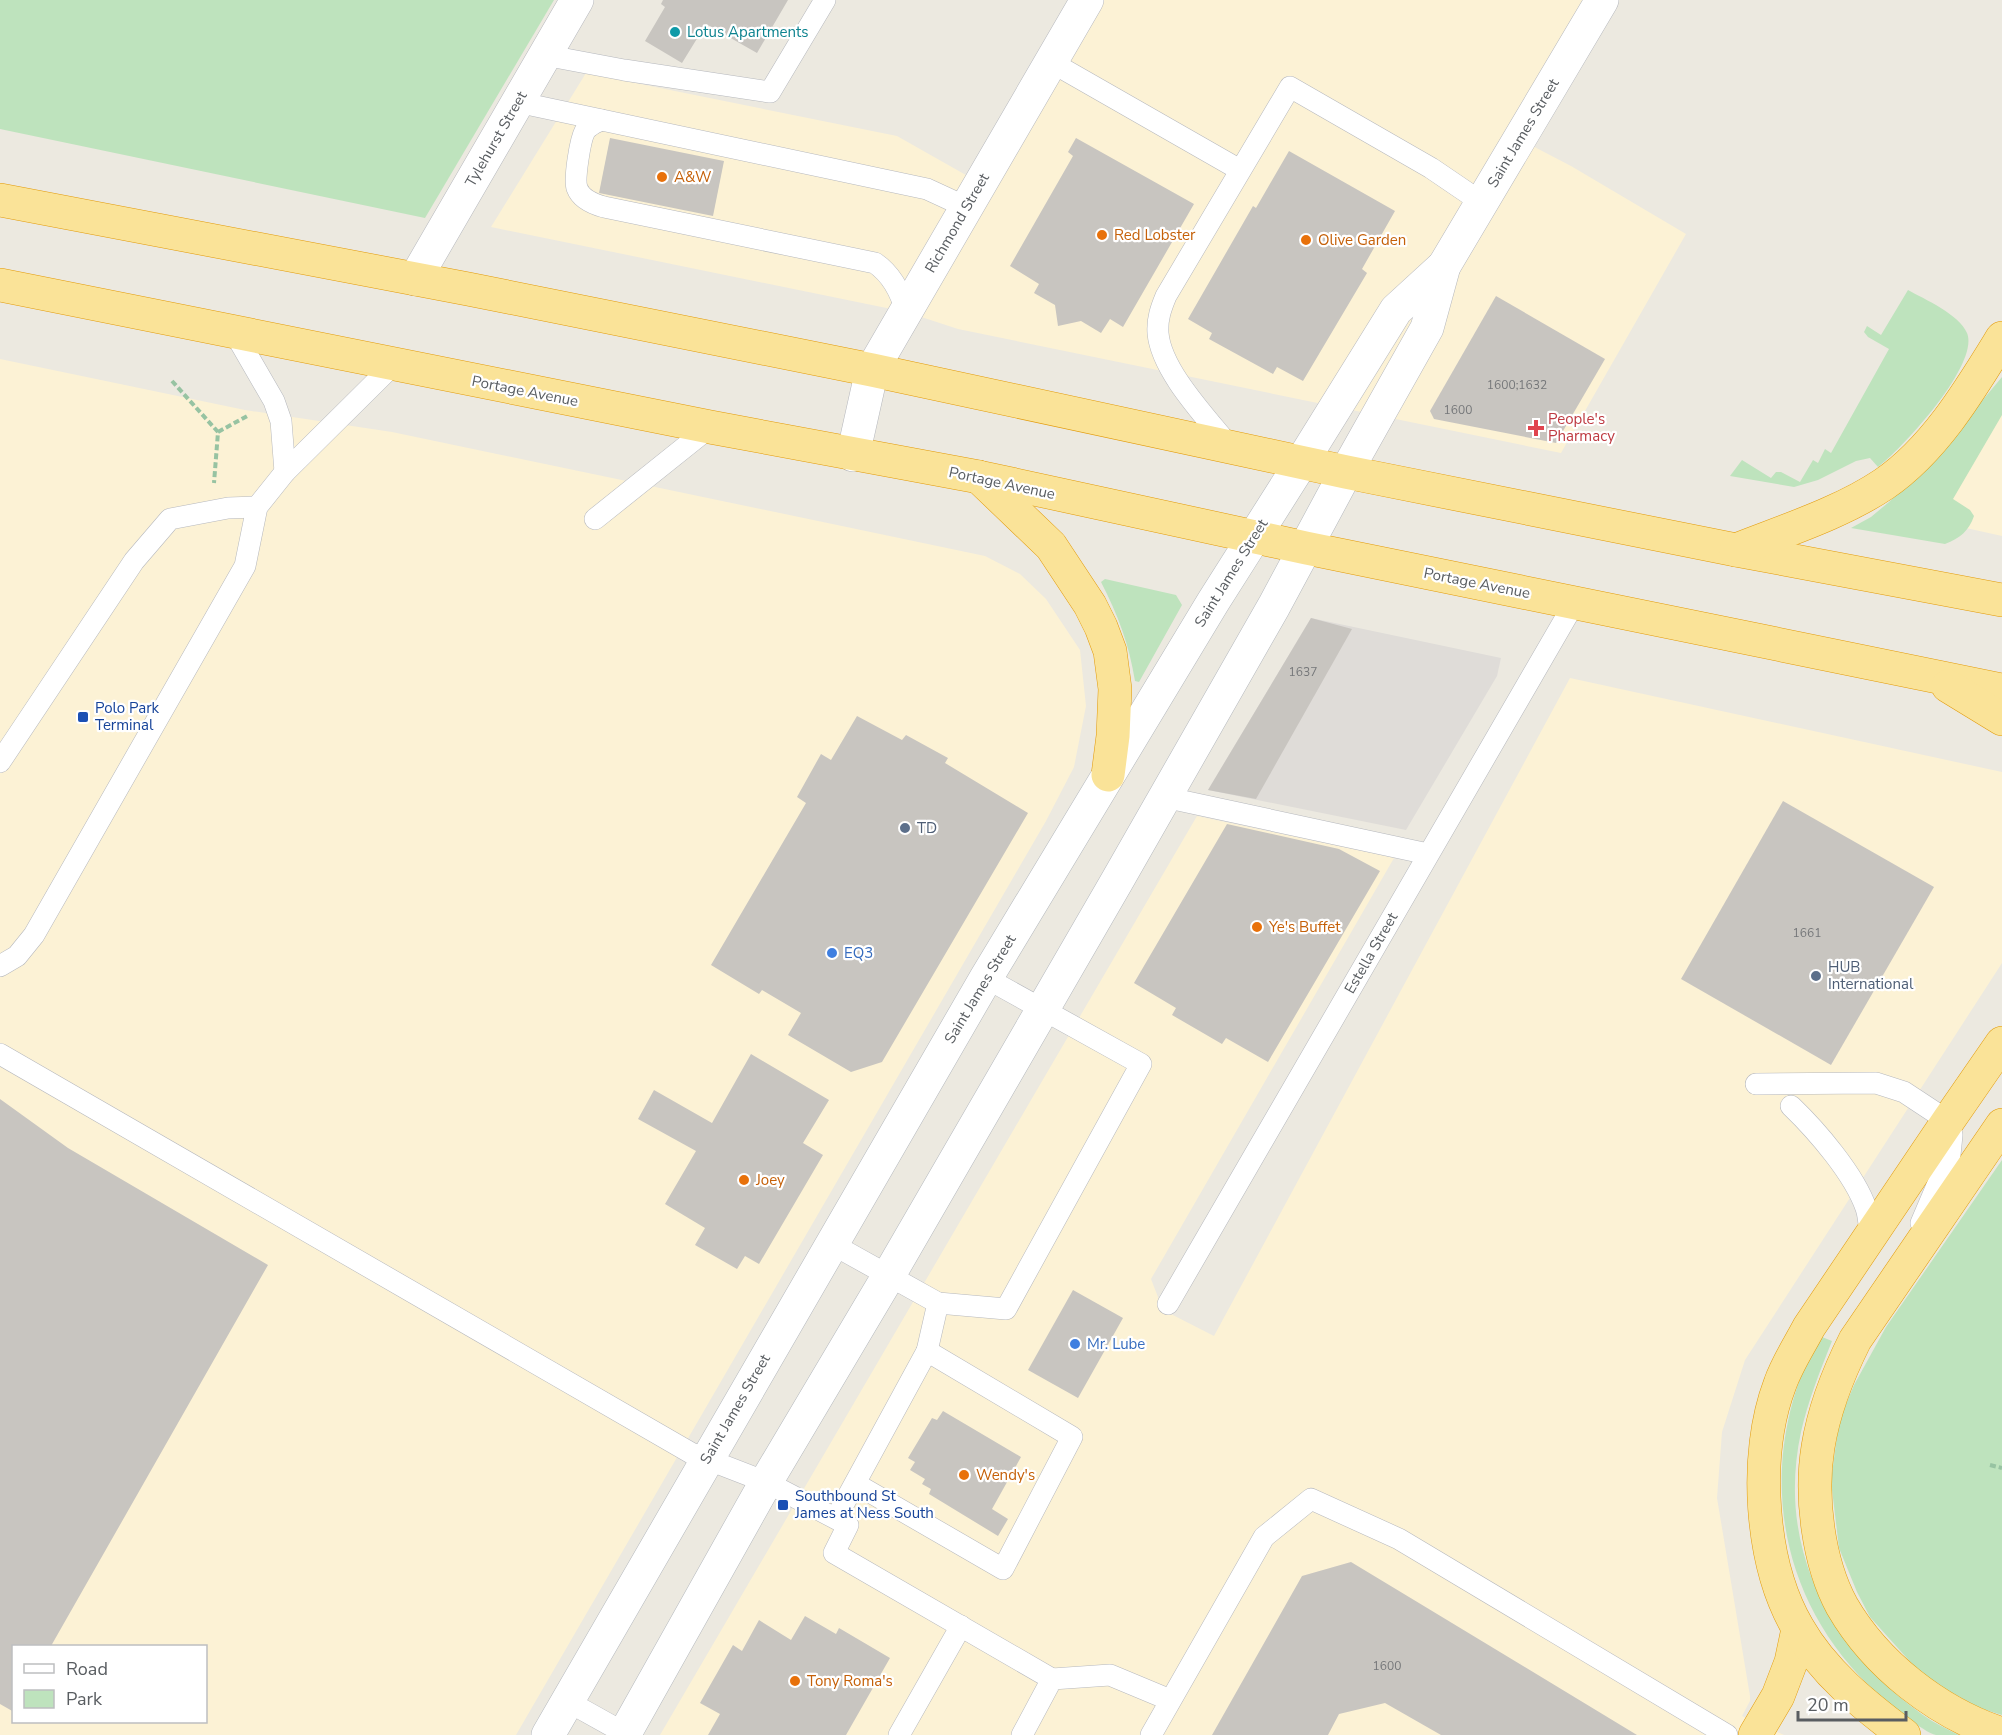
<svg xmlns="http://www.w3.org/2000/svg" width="2002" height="1735" font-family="'Nunito Sans',sans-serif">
<rect width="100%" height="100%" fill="#ece9e0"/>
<g fill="#fcf2d5" fill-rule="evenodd">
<polygon points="1087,0 1602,0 1519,139 1571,166 1686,234 1561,453 958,329 906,312 491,227 586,73 897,136 980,183"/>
<path d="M 0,359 L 245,410 L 392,432 L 985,556 L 1020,574 L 1046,599 L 1080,650 L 1086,706 L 1074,767 L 1046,821 L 516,1735 L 0,1735 ZM 14,1646 L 206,1646 L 206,1722 L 14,1722 Z"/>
<polygon points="2002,411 2002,536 1939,522"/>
<polygon points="1570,678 2002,772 2002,963 1745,1360 1722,1432 1717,1498 1750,1696 1750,1701 1742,1716 1784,1735 660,1735 1197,816 1394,858 1151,1279 1163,1310 1214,1336"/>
</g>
<polygon fill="#dfdcd8" points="1311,618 1501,658 1497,676 1406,830 1208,790"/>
<g fill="#bee3bd">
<polygon points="0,0 554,0 425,218 0,129"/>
<path d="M 1908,290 C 1924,299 1959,314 1967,333 C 1980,364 1902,449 1878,467 L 1870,458 L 1856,461 L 1818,480 L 1794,487 L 1730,476 L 1742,460 L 1771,478 L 1776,472 L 1781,472 L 1800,482 L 1813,460 L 1818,463 L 1825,449 L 1831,453 L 1889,349 L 1868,337 L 1864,332 L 1867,326 L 1881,335 Z"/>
<path d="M 2002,377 L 2002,415 L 1953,499 L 1970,510 L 1974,516 C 1969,531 1960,538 1945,544 L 1851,528 L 1871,517 L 1889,502 L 1935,457 Z"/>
<path d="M 1105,579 L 1176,595 L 1182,605 L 1139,682 L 1135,681 C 1129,644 1118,615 1101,582 Z"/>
<polygon points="2002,1160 2002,1715 1979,1708 1923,1676 1870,1617 1857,1592 1839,1548 1831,1481 1839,1421 1854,1385 1886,1327"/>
<path d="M 1822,1337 L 1832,1341 C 1820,1371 1808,1401 1801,1432 C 1776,1548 1830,1649 1923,1715 C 1934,1723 1947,1729 1959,1735 C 1952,1735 1943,1735 1936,1735 C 1924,1733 1888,1702 1877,1693 C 1797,1621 1765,1516 1790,1412 C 1794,1396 1799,1379 1806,1364 C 1810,1355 1817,1346 1822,1337 Z"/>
</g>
<g fill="#c8c5c0">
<polygon points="663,0 788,0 757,53 706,24 682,63 645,41 665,7 661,4"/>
<polygon points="610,138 724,161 713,216 599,193"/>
<polygon points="1076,138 1194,204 1123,327 1110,319 1101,333 1081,321 1058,326 1055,305 1034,293 1039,284 1010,266 1073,156 1068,152"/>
<polygon points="1289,151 1395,211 1362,269 1367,273 1303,381 1277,367 1273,374 1209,339 1212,333 1188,319 1253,206 1256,208"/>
<polygon points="1496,296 1605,359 1556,443 1434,419 1430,411"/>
<polygon points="1311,618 1352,629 1256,799 1208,790"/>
<polygon points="857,716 902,740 906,735 948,758 945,763 1028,813 882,1062 851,1072 788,1035 801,1013 762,990 759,994 711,965 806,803 797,797 821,754 831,760"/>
<polygon points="1783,801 1934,887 1831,1065 1681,979"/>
<polygon points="1227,824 1339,849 1380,871 1268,1062 1226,1038 1222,1044 1172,1015 1176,1008 1134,983"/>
<polygon points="751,1054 829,1100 803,1143 823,1155 759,1264 745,1256 737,1269 695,1245 705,1228 665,1204 696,1151 638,1119 654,1090 712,1123"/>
<polygon points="0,1099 68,1148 268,1265 51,1646 14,1646 14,1712 0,1704"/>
<polygon points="1073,1290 1123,1318 1078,1398 1028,1370"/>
<polygon points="943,1411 1021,1457 992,1509 1008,1519 998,1536 929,1494 931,1489 922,1484 925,1479 910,1470 915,1462 908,1458 932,1418 937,1420"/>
<polygon points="1351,1562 1409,1597 1637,1735 1441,1735 1385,1703 1339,1714 1328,1735 1212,1735 1302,1576"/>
<polygon points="805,1616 836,1634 839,1628 890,1658 846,1735 708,1735 720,1714 700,1703 733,1645 742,1651 759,1620 791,1640"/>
</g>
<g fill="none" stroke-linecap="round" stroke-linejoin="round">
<defs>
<g id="service">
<polyline points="544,55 624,70 770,92 825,0"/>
<polyline points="1051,62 1240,170"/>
<polyline points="517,102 927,189 966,207"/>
<path d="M 601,120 C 595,123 589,125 585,131 C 580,140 574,179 577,188 C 581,199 593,204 604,207 L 875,263 C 891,274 901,293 906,312"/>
<polyline points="234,332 274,401 281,421 285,472"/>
<path d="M 1230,447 C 1207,418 1161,371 1158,333 C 1157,319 1161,308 1166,296 L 1290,87 L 1431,168 L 1481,202"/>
<polyline points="595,519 710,427"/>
<polyline points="0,762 134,561 170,519 228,508 257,507"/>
<polyline points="1164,797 1428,854"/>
<polyline points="0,966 17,956 34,935 245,566 257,507 285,472 393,365"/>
<polyline points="0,1054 691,1453 766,1482 848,1525 834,1553 1052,1679"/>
<polyline points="1756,1084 1876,1083 1904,1092 1948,1121 1952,1135 1950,1155 1921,1223"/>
<path d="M 1791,1106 C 1817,1131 1854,1174 1866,1208 C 1869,1217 1869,1226 1870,1235"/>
<polyline points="832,1244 938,1303 1006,1309 1141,1064 986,978"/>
<polyline points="1168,1304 1575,602"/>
<polyline points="927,1351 938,1303"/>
<polyline points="836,1518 927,1351 1072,1437 1003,1569 856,1484"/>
<polyline points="567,1701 628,1735"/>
<polyline points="899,1735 961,1626"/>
<polyline points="1022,1735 1052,1679 1110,1675 1170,1700"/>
<polyline points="1151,1735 1264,1537 1311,1499 1399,1539 1727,1735"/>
</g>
<g id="minor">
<polyline points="415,279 577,0"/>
<polyline points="853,455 872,370 1087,0"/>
<polyline points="1301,463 1396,310 1444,266"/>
<polyline points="1346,472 1427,328 1444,266 1602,0"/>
</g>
<g id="secondary">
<polyline points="548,1735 986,978 1213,602 1301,463"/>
<polyline points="624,1735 766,1482 889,1275 1117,881 1274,606 1346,472"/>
</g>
<g id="trunk">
<polyline points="0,200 468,289 872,370 1346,472 1736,550 2002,600"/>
<polyline points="0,285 710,427 979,477 1306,548 2002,690"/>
<polyline points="979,477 1051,546 1090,605 1101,627 1110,651 1115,689 1113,736 1108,775"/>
<path d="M 1736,550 C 1784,531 1841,513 1884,484 C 1935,449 1970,390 2002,338"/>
<polyline points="1948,686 2002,719"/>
<path d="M 2002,1125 L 1855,1340 C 1838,1374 1824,1409 1818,1447 C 1810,1496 1818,1562 1842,1606 C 1876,1665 1938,1713 2002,1734"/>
<polyline points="1755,1735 1778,1696 1791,1662 1798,1629"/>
<path d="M 1904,1735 C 1864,1705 1823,1672 1798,1628 C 1760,1563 1753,1455 1780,1384 C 1787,1364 1799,1346 1809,1327 L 1948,1121 L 2002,1043"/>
</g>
</defs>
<use href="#service" stroke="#b6b8bd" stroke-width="22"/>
<use href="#minor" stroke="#b6b8bd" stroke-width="34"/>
<use href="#secondary" stroke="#b4b8bd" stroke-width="34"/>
<use href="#trunk" stroke="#e29a09" stroke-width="34"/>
<g stroke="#97c3a2" stroke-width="4" stroke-dasharray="6 3" stroke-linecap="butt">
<polyline points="172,381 218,432 214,483"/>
<polyline points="218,432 249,415"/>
<polyline points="1990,1465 2002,1468"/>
</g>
<use href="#service" stroke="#fff" stroke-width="21"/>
<use href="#minor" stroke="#fff" stroke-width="33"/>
<use href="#secondary" stroke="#fff" stroke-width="33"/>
<use href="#trunk" stroke="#fae398" stroke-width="33"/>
</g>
<circle fill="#0f9aa8" stroke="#fff" stroke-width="2" cx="675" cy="32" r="6"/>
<g fill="#e8710a" stroke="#fff" stroke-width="2">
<circle cx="662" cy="177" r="6"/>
<circle cx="1102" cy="235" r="6"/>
<circle cx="1306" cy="240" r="6"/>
<circle cx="1257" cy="927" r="6"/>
<circle cx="744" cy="1180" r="6"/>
<circle cx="964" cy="1475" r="6"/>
<circle cx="795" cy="1681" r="6"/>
</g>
<path fill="#e0444e" stroke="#fff" stroke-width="2" d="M1533 419h6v6h6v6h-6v6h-6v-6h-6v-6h6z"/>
<g fill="#1a4fb4" stroke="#fff" stroke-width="2">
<rect x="77" y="711" width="12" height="12" rx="3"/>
<rect x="777" y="1499" width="12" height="12" rx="3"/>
</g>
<g fill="#5c6f8a" stroke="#fff" stroke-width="2">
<circle cx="905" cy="828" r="6"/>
<circle cx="1816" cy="976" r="6"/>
</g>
<g fill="#3f7fe0" stroke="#fff" stroke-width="2">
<circle cx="832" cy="953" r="6"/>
<circle cx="1075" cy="1344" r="6"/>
</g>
<g text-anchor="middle" stroke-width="4.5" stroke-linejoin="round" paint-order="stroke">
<g font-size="12" fill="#757779">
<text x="1517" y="389">1600;1632</text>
<text x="1458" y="414">1600</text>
<text x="1303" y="676">1637</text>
<text x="1807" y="937">1661</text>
<text x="1387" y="1670">1600</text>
</g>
<g font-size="15" fill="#0d838f" stroke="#fff" text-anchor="start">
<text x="687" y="37">Lotus Apartments</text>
</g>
<g font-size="15" fill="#595d61" stroke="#fff">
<text transform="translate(1523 133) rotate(-59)" y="5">Saint James Street</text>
<text transform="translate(496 139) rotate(-60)" y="5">Tylehurst Street</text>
<text transform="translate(957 223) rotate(-60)" y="5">Richmond Street</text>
<text transform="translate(525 391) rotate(11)" y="5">Portage Avenue</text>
<text transform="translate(1002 483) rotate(12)" y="5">Portage Avenue</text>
<text transform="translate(1231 573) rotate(-58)" y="5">Saint James Street</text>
<text transform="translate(1477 583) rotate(11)" y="5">Portage Avenue</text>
<text transform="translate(1371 953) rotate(-60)" y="5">Estella Street</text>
<text transform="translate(980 989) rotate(-59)" y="5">Saint James Street</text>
<text transform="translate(735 1409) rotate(-60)" y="5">Saint James Street</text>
</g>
<g font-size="15" fill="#c56008" stroke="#fff" text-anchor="start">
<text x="674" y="182">A&amp;W</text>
<text x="1114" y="240">Red Lobster</text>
<text x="1318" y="245">Olive Garden</text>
<text x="1269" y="932">Ye's Buffet</text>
<text x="756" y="1185">Joey</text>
<text x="976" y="1480">Wendy's</text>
<text x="807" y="1686">Tony Roma's</text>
</g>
<g font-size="15" fill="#be3a42" stroke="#fff" text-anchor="start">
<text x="1548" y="424">People's<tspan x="1548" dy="17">Pharmacy</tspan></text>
</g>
<g font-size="15" fill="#164399" stroke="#fff" text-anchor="start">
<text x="95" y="713">Polo Park<tspan x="95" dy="17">Terminal</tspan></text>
<text x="795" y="1501">Southbound St<tspan x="795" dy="17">James at Ness South</tspan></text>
</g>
<g font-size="15" fill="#4e5e75" stroke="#fff" text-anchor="start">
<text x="917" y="833">TD</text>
<text x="1828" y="972">HUB<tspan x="1828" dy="17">International</tspan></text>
</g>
<g font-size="15" fill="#366cbe" stroke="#fff" text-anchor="start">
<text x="844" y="958">EQ3</text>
<text x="1087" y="1349">Mr. Lube</text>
</g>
</g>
<rect x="12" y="1645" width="195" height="78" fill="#ffffff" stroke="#bdbec0" stroke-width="1.5"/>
<rect x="24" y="1664" width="30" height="9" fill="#ffffff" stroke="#bdbec0" stroke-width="1.5"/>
<text x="66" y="1675" font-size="18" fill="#595d61">Road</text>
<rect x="24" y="1690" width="30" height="18" fill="#bee3bd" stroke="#bdbec0" stroke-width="1.5"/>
<text x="66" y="1705" font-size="18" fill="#595d61">Park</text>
<path d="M1798 1711v9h108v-9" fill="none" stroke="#595d61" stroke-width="3"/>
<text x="1807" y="1711" font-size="18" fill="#595d61" stroke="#ffffff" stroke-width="4.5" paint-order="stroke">20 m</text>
</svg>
